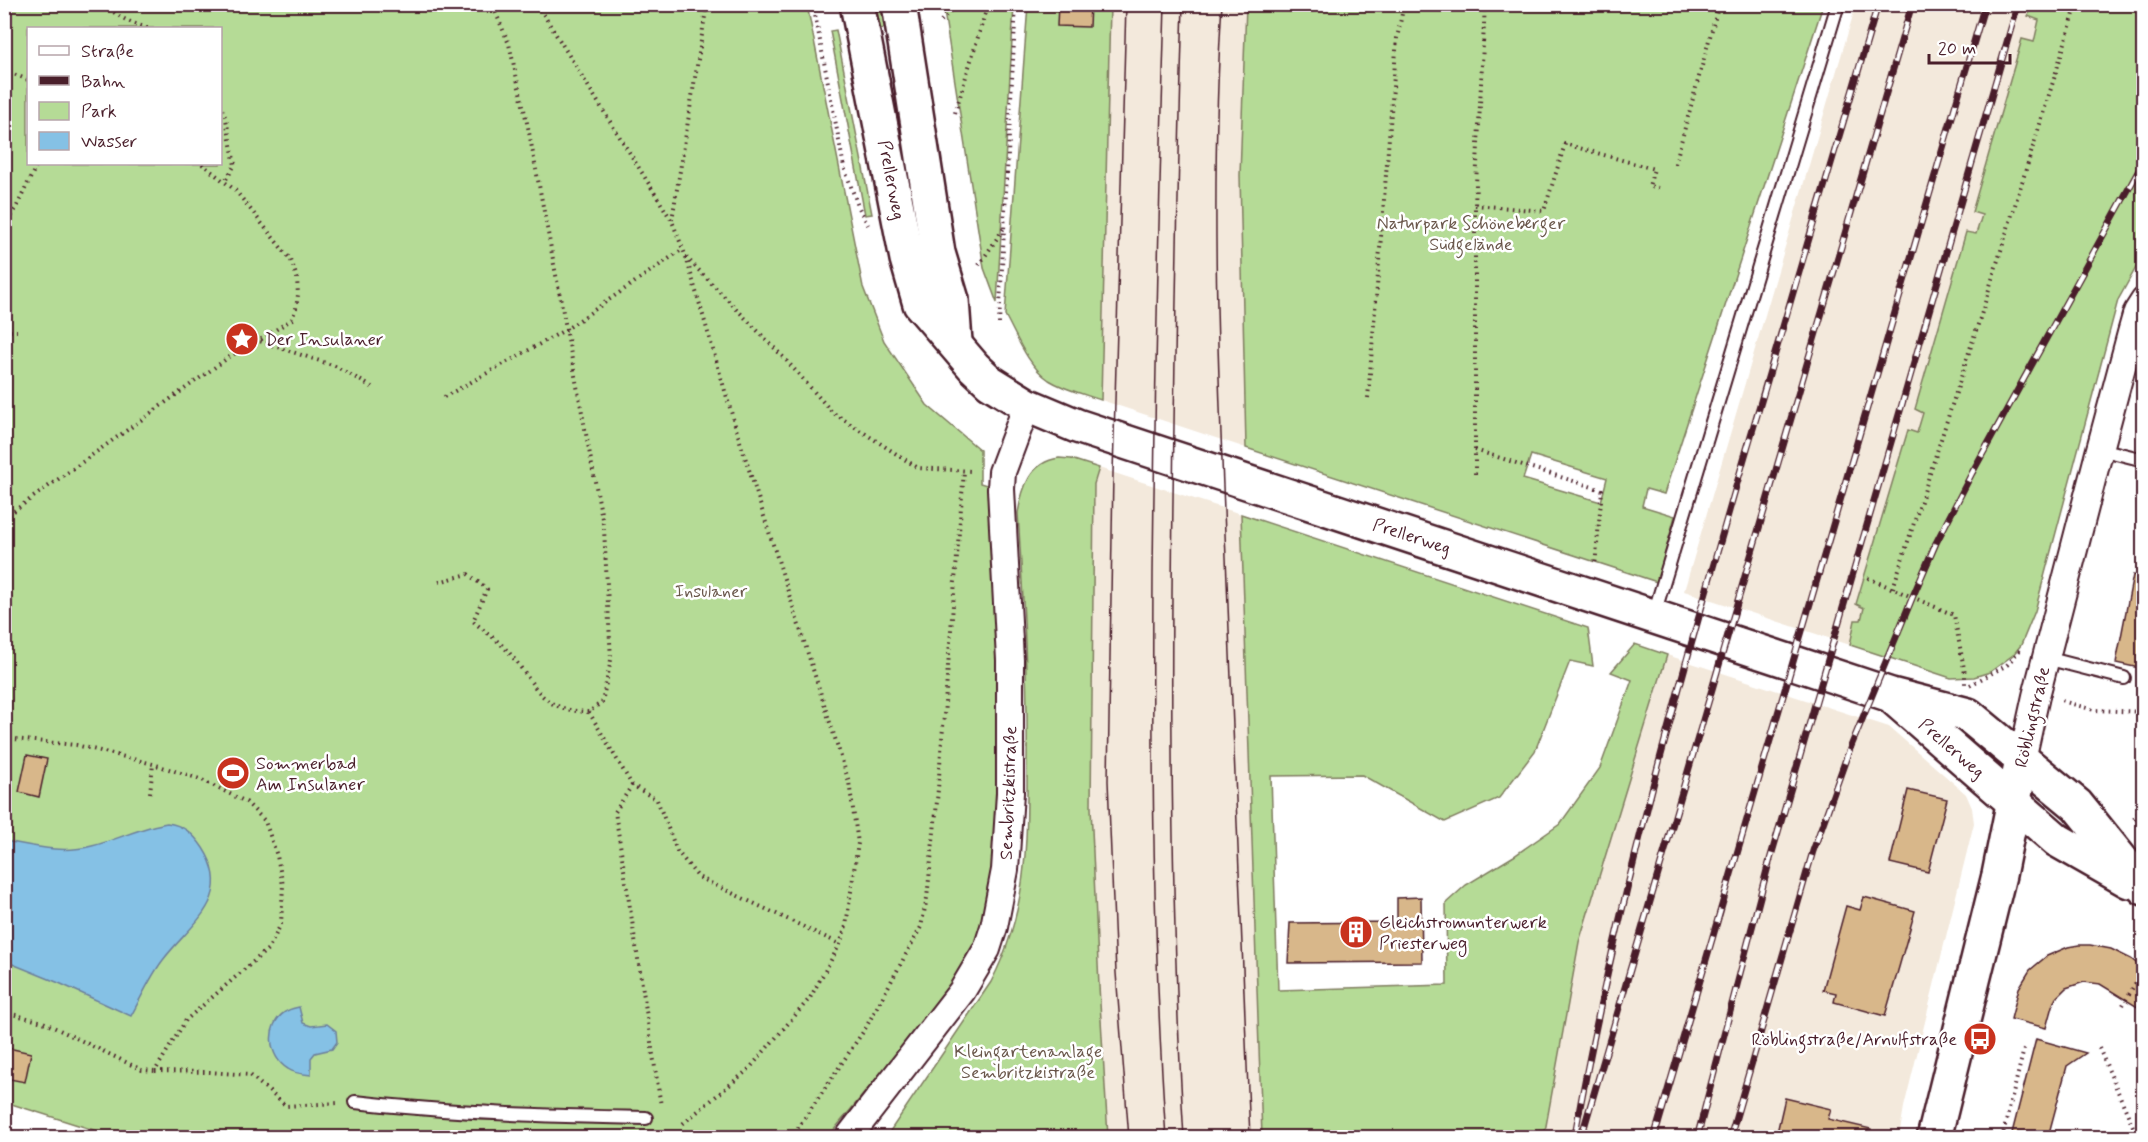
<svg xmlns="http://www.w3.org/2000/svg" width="2148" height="1142" font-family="Mynerve,sans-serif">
<rect width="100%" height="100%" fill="#fff"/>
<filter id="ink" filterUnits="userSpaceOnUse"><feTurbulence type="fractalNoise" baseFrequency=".0167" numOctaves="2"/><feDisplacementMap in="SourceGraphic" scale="12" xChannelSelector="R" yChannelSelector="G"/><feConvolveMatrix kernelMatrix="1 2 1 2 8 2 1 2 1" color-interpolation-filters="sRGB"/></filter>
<g filter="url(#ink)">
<g fill="#f3e9dc">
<polygon points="1110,5 1246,5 1240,175 1246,448 1101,400"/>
<polygon points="1856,5 2032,5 2028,16 2039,19 2033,42 2022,39 1972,211 1982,215 1976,235 1966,232 1915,409 1924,412 1917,433 1908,430 1856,603 1864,608 1861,621 1855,620 1850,645 1684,591"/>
<polygon points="1099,468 1241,514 1262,1137 1108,1137 1099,986 1091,807 1094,484"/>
<polygon points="1667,655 1889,727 1966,794 1972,808 1974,823 1904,1107 1899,1137 1544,1138 1579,942"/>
</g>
<g fill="#b5db96" stroke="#807d60" stroke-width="1.5" fill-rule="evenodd">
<polygon points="2032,4 2143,5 2143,255 2118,300 2035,611 2021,645 2013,655 1990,672 1974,677 1951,678 1850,645 1855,620 1861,620 1864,608 1856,604 1908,430 1917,433 1923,413 1915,409 1966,232 1976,234 1982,215 1972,212 2022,39 2034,42 2039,20 2028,16"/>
<path d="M 4,5 L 807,5 L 863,287 L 884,341 L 927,405 L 980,450 L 980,483 L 990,486 L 1001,711 L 995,864 L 981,934 L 948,992 L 828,1137 L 119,1138 L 5,1102 ZM 28,28 L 220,28 L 220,164 L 28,164 Z"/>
<polygon points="872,5 885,5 889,28 877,29"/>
<polygon points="943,5 1014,5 997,303 984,268"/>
<path d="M 1028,5 L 1110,5 L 1101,400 C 1084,394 1065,390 1049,380 C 1028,366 1017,337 1005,315 Z"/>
<path d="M 1246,5 L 1823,5 L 1664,494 L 1646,489 L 1642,506 L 1675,516 L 1657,582 L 1246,448 L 1240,175 ZM 1531,455 L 1607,478 L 1601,502 L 1523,479 Z"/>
<polygon points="836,30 872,214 865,215 830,31"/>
<path d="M 1059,458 L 1071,459 L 1099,468 L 1094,484 L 1091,807 L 1099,986 L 1108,1137 L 886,1137 L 991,982 C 1029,909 1027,840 1027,759 C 1028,677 1023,595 1018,513 C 1022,488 1030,462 1059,458 Z"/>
<polygon points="1241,514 1588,628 1593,666 1570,661 1535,751 1499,798 1445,822 1362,775 1271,776 1278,990 1447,985 1446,903 1466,885 1514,856 1560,824 1600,768 1632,680 1611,672 1635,644 1667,655 1579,942 1544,1137 1262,1137"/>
</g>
<g fill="#85c1e5" stroke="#6d809b" stroke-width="1.5">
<path d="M 167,823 C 183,825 193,833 203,848 C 236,899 190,924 163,960 C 150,977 141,998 131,1016 L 59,983 L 5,961 L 5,841 C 33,846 62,854 92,846 C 117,840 141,827 167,823 Z"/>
<path d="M 299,1007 L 303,1023 L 311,1026 L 327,1024 L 336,1031 L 337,1042 L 332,1049 L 315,1053 L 311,1058 L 311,1075 C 303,1074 295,1074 288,1069 C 268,1057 265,1025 285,1012 C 289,1009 295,1008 299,1007 Z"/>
</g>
<g fill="#d8b78a" stroke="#4a1f2b" stroke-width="1.5">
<polygon points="1058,4 1090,4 1089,27 1057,26"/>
<polygon points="2133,575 2144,576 2144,669 2116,663"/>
<polygon points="27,755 47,759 39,797 19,792"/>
<polygon points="1908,790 1947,799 1928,872 1890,863"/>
<polygon points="1421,897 1422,962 1288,963 1290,923 1397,922 1397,898"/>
<polygon points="1864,897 1915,911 1885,1016 1834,1002 1836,993 1823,990 1846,906 1860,910"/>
<polygon points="2079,945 2090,945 2111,949 2131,959 2144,969 2144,1011 2100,984 2084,982 2066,988 2056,998 2052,1006 2046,1028 2011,1019 2019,988 2030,970 2047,956 2068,947"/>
<polygon points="2036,1039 2086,1053 2067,1066 2048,1137 2011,1137"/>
<polygon points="4,1047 31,1053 25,1082 4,1078"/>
<polygon points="1785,1098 1831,1109 1828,1119 1871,1129 1870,1137 1776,1137"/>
</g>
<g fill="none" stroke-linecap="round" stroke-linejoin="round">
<defs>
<g id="lane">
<polyline points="2100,449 2144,460"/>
<polyline points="1654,614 1838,4"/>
<polyline points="2046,658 2124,678"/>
<path d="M 355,1102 C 451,1113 549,1116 646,1118"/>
</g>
<g id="street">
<polyline points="2022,760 2036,696 2100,449 2131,333 2137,312 2144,301"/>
<polyline points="848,1138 962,991 987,949 994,927 1005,870 1010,793 1010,660 1001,489 1002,472 1027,405"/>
</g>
<g id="secondary">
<polyline points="857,4 907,259 920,304 974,367 990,382 1027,405 1077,426 1891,695 1968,715 2077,805 2144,888"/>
<polyline points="899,4 938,253 952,300 955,342"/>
<polyline points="1896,700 2057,840 2129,881"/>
<polyline points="1934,1138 1999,875 2022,760"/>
</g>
</defs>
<use href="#lane" stroke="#4a1f2b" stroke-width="16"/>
<use href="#street" stroke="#4a1f2b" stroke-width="30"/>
<use href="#secondary" stroke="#4a1f2b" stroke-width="38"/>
<g stroke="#4a1f2b" stroke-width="4" stroke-dasharray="1.5 4.5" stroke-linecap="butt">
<path d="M 105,4 C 117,17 132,24 149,28"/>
<polyline points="537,4 672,221 686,257 737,432 849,782 858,843 846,926 840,944 810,998 749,1069 680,1126"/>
<polyline points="813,4 844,167 858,206 868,225"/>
<polyline points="941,21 957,4"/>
<polyline points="4,70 28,80"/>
<polyline points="220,104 226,119 235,165 225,181"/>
<polyline points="955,113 988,4"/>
<polyline points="202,164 235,190 291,260 297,278 298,295 296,308 292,319 260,340"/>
<polyline points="1675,164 1719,4"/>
<polyline points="1475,205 1544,211 1565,144 1654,169 1649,186 1658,188"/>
<polyline points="672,220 707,4"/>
<polyline points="4,226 17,206 37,164"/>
<polyline points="686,257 786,360 832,412 918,468 971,471"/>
<polyline points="979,265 1004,228"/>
<polyline points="999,324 1016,4"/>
<polyline points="4,331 17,331"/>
<polyline points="444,397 565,330 683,249"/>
<polyline points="1368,398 1397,38 1404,4"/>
<polyline points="1475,450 1602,490 1595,566"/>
<polyline points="1475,474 1475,205 1485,4"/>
<polyline points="4,518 232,355 259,341 335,366 372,387"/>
<polyline points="1868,578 1954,615 1965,674 1965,685"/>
<path d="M 439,582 L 468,574 L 487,589 L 473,621 C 485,632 501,642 511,655 C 539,689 540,710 589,712 L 602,702 L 611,660 L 604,529 L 528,127 L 509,44 L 492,4"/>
<polyline points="1893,588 1982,312 2077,4"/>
<polyline points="1970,685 2007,665 2020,650"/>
<polyline points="2062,701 2094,710 2144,712"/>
<polyline points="589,712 632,785 657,800 677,851 698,877 840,944"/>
<polyline points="4,738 76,745 153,764 200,779 246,802 265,821 277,856 283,885 281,924 269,948 186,1020 155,1071 142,1070 43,1022 4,1012"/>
<polyline points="632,785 615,812 661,1106"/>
<polyline points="150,793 153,764"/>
<polyline points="2134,819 2144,804"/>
<polyline points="2123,1005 2144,968"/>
<polyline points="2099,1048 2138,1138"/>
<polyline points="155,1071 209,1072 250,1075 286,1106 338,1103"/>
<polyline points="791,1138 865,1029 921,927 927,898 936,813 964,471"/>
<polyline points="2002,1138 2025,1045"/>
</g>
<use href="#lane" stroke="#fff" stroke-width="12"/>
<use href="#street" stroke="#fff" stroke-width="26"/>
<use href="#secondary" stroke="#fff" stroke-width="33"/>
<g stroke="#4a1f2b" stroke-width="1.5">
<polyline points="1126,4 1113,473 1108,781 1116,973 1129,1138"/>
<path d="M 1165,4 C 1159,194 1155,384 1153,574 C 1152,762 1153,950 1166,1138"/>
<path d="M 1183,4 C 1178,170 1175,335 1173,500 C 1170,713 1171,925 1184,1138"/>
<path d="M 1222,4 C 1210,189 1218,373 1226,557 C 1234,750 1242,944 1250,1138"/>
</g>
<defs>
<g id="rail">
<path d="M 1576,1129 C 1617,902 1680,680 1744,459 C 1789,308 1833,156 1878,4"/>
<polyline points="1581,1138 1912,4"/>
<polyline points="1654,1138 1985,4"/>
<polyline points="1697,1138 1767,870 2018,4"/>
<polyline points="1730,1138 1813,851 1847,756 1913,596 1936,543 1972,473 2144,161"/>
</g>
</defs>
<use href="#rail" stroke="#4a1f2b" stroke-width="7"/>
<use href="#rail" stroke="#fff" stroke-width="4.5" stroke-dasharray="14" stroke-linecap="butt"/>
</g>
</g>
<defs>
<symbol id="sight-disc" viewBox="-11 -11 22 22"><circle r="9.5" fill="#c8321e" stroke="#fff"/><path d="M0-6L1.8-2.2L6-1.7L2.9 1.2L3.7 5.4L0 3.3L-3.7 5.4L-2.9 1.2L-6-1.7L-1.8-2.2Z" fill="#fff"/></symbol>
<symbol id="stadium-disc" viewBox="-11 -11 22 22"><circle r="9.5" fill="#c8321e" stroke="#fff"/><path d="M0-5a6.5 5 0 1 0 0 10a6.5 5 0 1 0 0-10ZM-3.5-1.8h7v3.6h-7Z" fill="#fff"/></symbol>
<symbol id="building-disc" viewBox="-11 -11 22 22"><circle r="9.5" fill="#c8321e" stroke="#fff"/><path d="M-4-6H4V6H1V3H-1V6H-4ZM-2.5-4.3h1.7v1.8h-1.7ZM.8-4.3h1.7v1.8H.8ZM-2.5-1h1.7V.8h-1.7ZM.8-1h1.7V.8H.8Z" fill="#fff"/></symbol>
<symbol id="bus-disc" viewBox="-11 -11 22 22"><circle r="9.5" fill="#c8321e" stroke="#fff"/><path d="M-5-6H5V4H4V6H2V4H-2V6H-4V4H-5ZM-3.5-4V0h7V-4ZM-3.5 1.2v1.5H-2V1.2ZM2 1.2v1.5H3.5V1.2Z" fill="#fff"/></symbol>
</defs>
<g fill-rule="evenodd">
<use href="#sight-disc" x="223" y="320" width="38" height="38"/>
<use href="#stadium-disc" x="214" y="754" width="38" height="38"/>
<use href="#building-disc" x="1337" y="913" width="38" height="38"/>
<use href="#bus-disc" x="1961" y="1020" width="38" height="38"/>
</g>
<g text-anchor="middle" stroke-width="5" stroke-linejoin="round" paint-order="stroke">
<g font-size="18" fill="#4a1f2b" stroke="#fff">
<text transform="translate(892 180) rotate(79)" y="6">Prellerweg</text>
<text transform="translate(1412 536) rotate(18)" y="6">Prellerweg</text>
<text transform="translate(2032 717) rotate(-77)" y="6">Röblingstraße</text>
<text transform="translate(1952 748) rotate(41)" y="6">Prellerweg</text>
<text transform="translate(1008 793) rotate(-88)" y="6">Sembritzkistraße</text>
</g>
<g font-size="18" fill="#6a574b" stroke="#fff">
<text x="1471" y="229">Naturpark Schöneberger<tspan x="1471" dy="21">Südgelände</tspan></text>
<text x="711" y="597">Insulaner</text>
<text x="1028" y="1057">Kleingartenanlage<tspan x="1028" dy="21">Sembritzkistraße</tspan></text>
</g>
<g font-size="18" fill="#4a1f2b" stroke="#fff" text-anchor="start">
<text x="265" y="345">Der Insulaner</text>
<text x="256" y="769">Sommerbad<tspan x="256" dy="21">Am Insulaner</tspan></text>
<text x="1379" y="928">Gleichstromunterwerk<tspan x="1379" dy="21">Priesterweg</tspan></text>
<text x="1957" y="1045" text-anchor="end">Röblingstraße/Arnulfstraße</text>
</g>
</g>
<rect width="2148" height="1142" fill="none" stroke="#fff" stroke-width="24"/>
<rect x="12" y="12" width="2124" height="1118" fill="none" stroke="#4a1f2b" stroke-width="2" filter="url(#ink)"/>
<rect x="27" y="27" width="195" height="138" fill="#ffffff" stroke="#b7a5aa" stroke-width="1.5"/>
<rect x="39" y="46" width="30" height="9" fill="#ffffff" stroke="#b7a5aa" stroke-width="1.5"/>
<text x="81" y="57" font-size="18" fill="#4a1f2b">Straße</text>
<rect x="39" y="76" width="30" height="9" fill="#4a1f2b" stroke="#b7a5aa" stroke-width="1.5"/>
<text x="81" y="87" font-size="18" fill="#4a1f2b">Bahn</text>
<rect x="39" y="102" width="30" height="18" fill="#b5db96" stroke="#b7a5aa" stroke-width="1.5"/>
<text x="81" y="117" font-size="18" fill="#4a1f2b">Park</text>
<rect x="39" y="132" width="30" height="18" fill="#85c1e5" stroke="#b7a5aa" stroke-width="1.5"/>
<text x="81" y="147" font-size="18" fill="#4a1f2b">Wasser</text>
<path d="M1929 54v9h81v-9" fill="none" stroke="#4a1f2b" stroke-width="3"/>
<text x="1938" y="54" font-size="18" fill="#4a1f2b" stroke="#ffffff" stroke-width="4.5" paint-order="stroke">20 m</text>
</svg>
